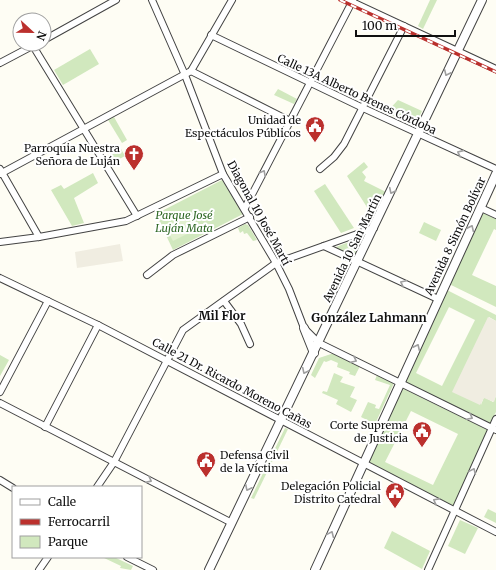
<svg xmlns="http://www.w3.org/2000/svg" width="496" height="570" font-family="Merriweather,serif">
<rect width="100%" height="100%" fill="#fefdf4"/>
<g fill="#d1e8be" fill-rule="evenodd">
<polygon points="430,0 437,0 423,29 418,26"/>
<polygon points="90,49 99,64 63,85 54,70"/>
<polygon points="278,89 297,99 294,104 274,95"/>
<polygon points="398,100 422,111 416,124 386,113"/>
<polygon points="114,117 127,140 122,143 108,120"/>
<polygon points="121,149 125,156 112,163 108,156"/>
<polygon points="364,162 368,167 362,172 366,177 364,181 386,192 378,211 372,215 347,176"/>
<polygon points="93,173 98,183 74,198 84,223 72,226 51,190 61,185 64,189"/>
<polygon points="222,180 243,214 173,250 156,214"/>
<polygon points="325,184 354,228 341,233 314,191"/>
<polygon points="483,213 496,219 496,230 494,229 472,275 496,286 496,307 449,284"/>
<polygon points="424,222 441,230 436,241 419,233"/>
<polygon points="245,224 248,225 257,240 253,241 247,233 244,234 243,231 240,233 238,228"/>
<polygon points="362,237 364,239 354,257 337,249 336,247"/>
<path d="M 447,290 L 496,315 L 496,321 L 489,317 L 481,405 L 484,397 L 493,402 L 496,396 L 496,412 L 490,424 L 404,381 ZM 449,307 L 475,320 L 442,386 L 416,373 Z"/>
<polygon points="334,353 360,366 355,376 349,374 350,372 337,367 338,363 331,360 326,362 324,361 315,378 311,375 319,358"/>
<polygon points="0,355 9,360 0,376"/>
<polygon points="371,371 394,383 375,424 361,417 368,402 376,405 375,408 379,409 390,385 375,380 377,375"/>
<polygon points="334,373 343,377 340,382 355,387 350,397 357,400 351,412 336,404 338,400 322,393 323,391 327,392"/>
<path d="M 402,388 L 488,430 L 454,506 L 368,462 ZM 411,411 L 458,434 L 433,485 L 385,462 Z"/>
<polygon points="285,428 288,429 254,499 251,498"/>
<polygon points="488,509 496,513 496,523 484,517"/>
<polygon points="460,520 478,528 465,554 448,546"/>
<polygon points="392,531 430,551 422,569 384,548"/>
<polygon points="102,557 114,557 133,566 131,570 120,568 121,566"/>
</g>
<polygon fill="#e2f0cf" points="192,213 199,228 173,241 165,226"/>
<g fill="#f0ede1">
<polygon points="120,244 123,261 77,268 75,252"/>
<polygon points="488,317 496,321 496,396 494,402 484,398 480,405 452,392"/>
</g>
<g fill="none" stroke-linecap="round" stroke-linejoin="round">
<defs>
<g id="minor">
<polyline points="152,0 185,75 223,174 276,263 289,289 304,328 319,343 496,430"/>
<polyline points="348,0 496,69"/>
<polyline points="211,35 363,108 496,169"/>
<polyline points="44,40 116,0"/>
<polyline points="33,46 137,216"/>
<polyline points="0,63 36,44"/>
<polyline points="191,71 290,121"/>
<polyline points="0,169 39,237"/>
<polyline points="320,169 334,157 344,144 404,26"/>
<polyline points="0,174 191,71 232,0"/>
<polyline points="245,208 353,0"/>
<polyline points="481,208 496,215"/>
<polyline points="0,242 39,237 126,221 223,174"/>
<polyline points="324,246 438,299"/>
<polyline points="147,275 173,255 250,217"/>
<polyline points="0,278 98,325 496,532"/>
<polyline points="224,301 241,324 250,344"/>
<polyline points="0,392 48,301"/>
<polyline points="0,403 232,523"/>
<polyline points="45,427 98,325"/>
<polyline points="0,480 13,488"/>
<polyline points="97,487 114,462 183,330 276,263 374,228"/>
<polyline points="127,557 153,570"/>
<polyline points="39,570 48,557"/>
<polyline points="428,570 496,419"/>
</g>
<g id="tertiary">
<polyline points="304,328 314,353"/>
<polyline points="209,570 482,0"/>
<polyline points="315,570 496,174"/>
</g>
</defs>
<use href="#minor" stroke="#434343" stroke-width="8"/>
<use href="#tertiary" stroke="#434343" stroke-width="10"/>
<use href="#minor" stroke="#fff" stroke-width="6"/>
<use href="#tertiary" stroke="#fff" stroke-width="8"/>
<defs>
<polyline id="rail" points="340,0 496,72"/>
</defs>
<use href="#rail" stroke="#bb302d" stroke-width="3.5"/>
<use href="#rail" stroke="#fff" stroke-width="2" stroke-dasharray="6" stroke-linecap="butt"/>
</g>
<defs><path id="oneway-chevron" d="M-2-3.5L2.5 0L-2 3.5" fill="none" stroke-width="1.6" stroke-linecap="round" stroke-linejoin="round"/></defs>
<g stroke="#9f9f9f">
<use href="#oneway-chevron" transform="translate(447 73) rotate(115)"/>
<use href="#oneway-chevron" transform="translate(460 153) rotate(-156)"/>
<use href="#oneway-chevron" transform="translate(263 173) rotate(-62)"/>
<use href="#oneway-chevron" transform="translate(392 191) rotate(116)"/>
<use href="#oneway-chevron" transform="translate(471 228) rotate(-65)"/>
<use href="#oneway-chevron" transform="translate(403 283) rotate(-155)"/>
<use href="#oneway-chevron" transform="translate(417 347) rotate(-65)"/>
<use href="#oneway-chevron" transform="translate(354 360) rotate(25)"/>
<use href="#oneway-chevron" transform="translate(305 371) rotate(116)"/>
<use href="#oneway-chevron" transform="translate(470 417) rotate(27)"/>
<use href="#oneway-chevron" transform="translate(473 471) rotate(-66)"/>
<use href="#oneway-chevron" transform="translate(149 480) rotate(27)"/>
<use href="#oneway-chevron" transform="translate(248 488) rotate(116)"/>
<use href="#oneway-chevron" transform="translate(436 501) rotate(-152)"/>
<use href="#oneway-chevron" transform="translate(331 534) rotate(-66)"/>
</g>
<defs>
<symbol id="civic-pin" viewBox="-11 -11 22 30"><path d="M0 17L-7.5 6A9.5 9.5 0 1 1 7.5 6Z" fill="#bb302d" stroke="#fff"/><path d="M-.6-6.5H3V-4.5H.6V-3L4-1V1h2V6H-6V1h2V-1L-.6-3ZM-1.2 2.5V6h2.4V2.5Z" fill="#fff"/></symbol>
<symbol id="church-pin" viewBox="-11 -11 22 30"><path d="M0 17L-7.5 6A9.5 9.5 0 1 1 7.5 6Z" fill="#bb302d" stroke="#fff"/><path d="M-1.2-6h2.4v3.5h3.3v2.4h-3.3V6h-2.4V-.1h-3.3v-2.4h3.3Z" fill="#fff"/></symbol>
</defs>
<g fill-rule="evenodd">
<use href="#civic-pin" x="304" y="115" width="22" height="30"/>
<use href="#church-pin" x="123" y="143" width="22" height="30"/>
<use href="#civic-pin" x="411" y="420" width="22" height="30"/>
<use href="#civic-pin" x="195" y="450" width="22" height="30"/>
<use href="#civic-pin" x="384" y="481" width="22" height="30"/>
</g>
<g text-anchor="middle" stroke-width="4" stroke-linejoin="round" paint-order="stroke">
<g font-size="11" fill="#101010" stroke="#fff">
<text transform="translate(357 94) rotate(25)" y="4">Calle 13A Alberto Brenes Córdoba</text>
<text transform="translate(259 213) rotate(61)" y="4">Diagonal 10 José Martí</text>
<text transform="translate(455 236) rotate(-65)" y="4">Avenida 8 Simón Bolívar</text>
<text transform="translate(352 248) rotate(-64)" y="4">Avenida 10 San Martín</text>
<text transform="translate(232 383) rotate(28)" y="4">Calle 21 Dr. Ricardo Moreno Cañas</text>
</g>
<g font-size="11" fill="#101010" stroke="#fff" text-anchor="end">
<text x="301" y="124">Unidad de<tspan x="301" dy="13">Espectáculos Públicos</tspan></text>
<text x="120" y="152">Parroquia Nuestra<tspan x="120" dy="13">Señora de Luján</tspan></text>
<text x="408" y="429">Corte Suprema<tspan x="408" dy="13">de Justicia</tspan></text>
<text x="220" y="459" text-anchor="start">Defensa Civil<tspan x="220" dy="13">de la Víctima</tspan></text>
<text x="381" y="490">Delegación Policial<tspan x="381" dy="13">Distrito Catedral</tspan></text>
</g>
<g font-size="11" font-style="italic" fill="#2c6622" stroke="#fff">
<text x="184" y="219">Parque José<tspan x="184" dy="13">Luján Mata</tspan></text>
</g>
<g font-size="12" font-weight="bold" fill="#101010" stroke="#fff">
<text x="222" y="320">Mil Flor</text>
<text x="369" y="322">González Lahmann</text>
</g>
</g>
<rect x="12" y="486" width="130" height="72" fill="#ffffff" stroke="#9f9f9f"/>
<rect x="20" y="499" width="20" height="6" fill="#ffffff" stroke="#9f9f9f"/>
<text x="48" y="506" font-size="12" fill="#101010">Calle</text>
<rect x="20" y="519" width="20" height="6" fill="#bb302d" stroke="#9f9f9f"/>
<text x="48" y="526" font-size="12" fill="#101010">Ferrocarril</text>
<rect x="20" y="536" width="20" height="12" fill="#d1e8be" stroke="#9f9f9f"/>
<text x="48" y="546" font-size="12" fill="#101010">Parque</text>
<g transform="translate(32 32) rotate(112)"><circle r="19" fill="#ffffff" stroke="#9f9f9f"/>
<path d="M0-3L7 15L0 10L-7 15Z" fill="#bb302d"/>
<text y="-6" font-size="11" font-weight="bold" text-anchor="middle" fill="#101010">N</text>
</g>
<path d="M356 30v6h99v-6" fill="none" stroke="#101010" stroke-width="2"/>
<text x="362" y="30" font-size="12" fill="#101010" stroke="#ffffff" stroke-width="3" paint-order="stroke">100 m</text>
</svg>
